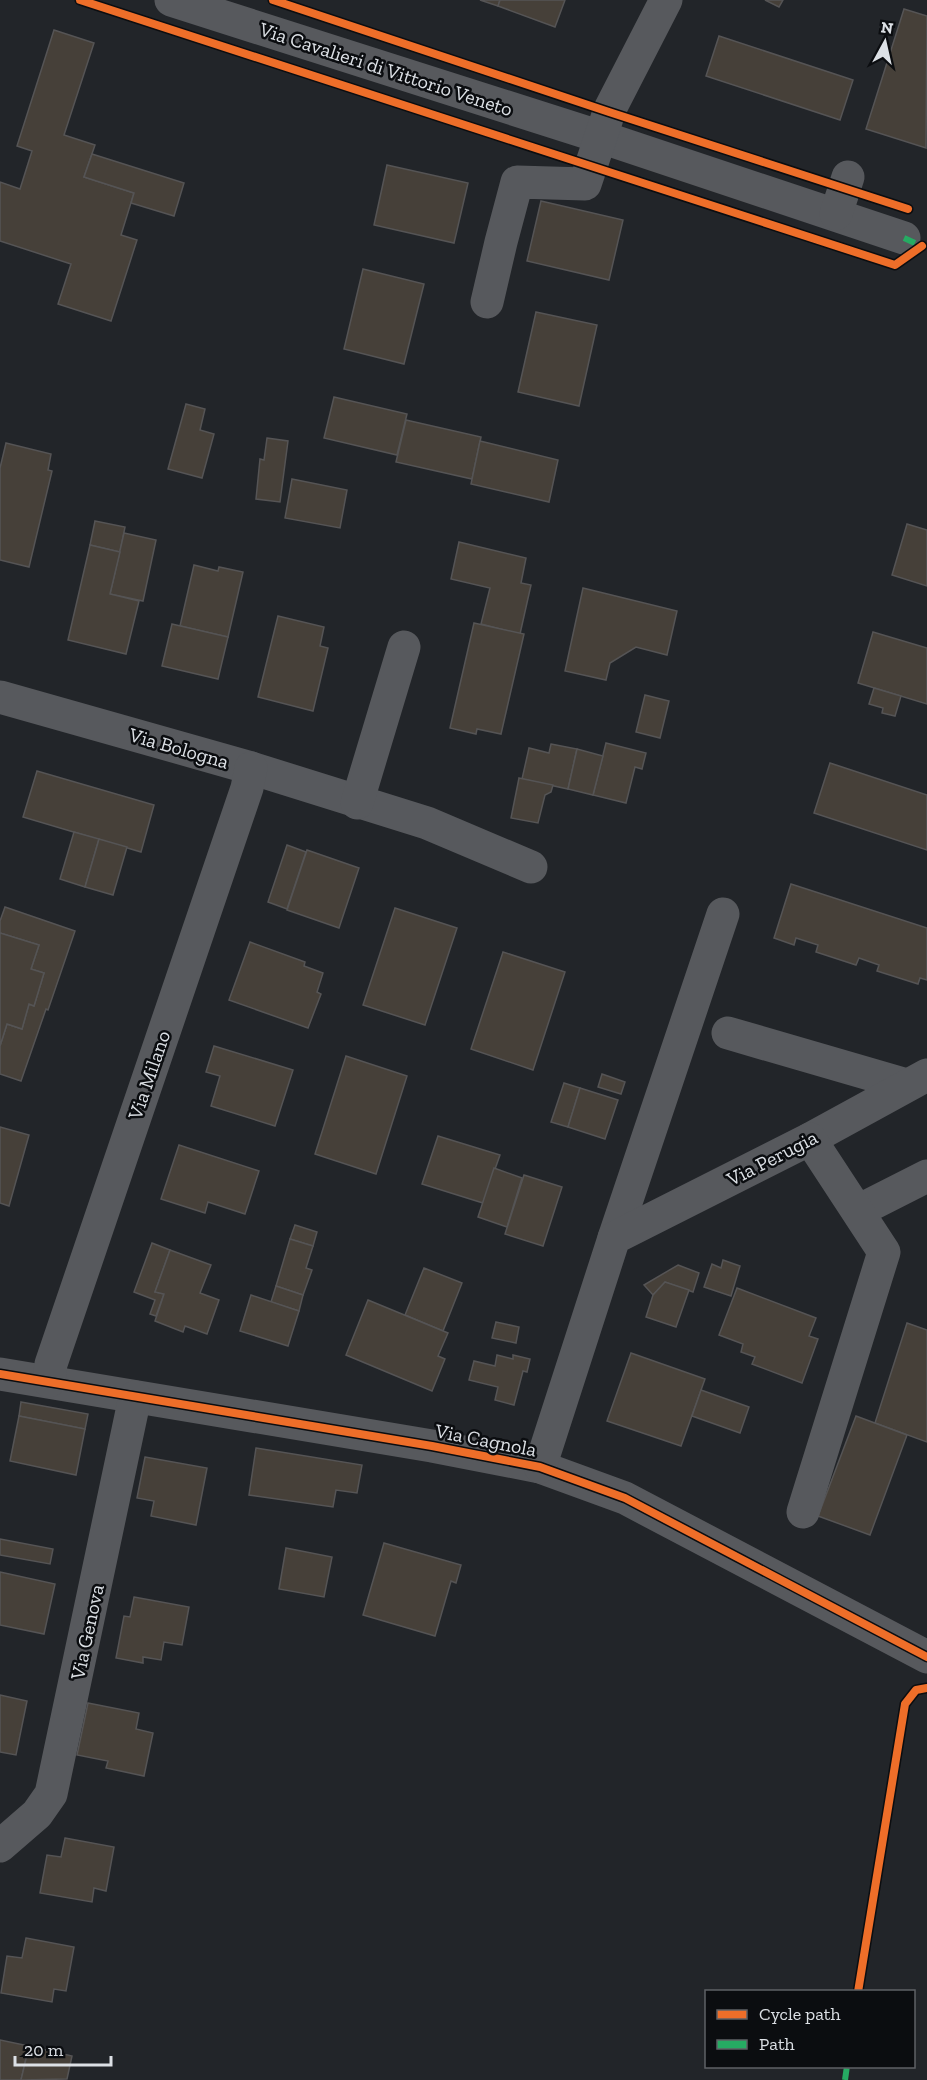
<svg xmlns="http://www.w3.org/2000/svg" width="927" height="2080" font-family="'Zilla Slab',serif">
<rect width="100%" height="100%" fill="#222529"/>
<g fill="#464039" stroke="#555455" stroke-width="1.5">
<polygon points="480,0 500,0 498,6"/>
<polygon points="500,0 565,0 555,27 498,6"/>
<polygon points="765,0 783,0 779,7"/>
<polygon points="904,9 927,16 926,148 866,129"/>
<polygon points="54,30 94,43 64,135 95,145 84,177 134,193 121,235 137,240 111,321 58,304 71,264 0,241 0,182 20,189 32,151 17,146"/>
<polygon points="719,36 853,80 840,120 706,76"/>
<polygon points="92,154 184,183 174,216 131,203 134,193 84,177"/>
<polygon points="387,165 468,183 454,243 374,225"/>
<polygon points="541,201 623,220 609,280 527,261"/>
<polygon points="363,269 424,284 404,364 344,349"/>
<polygon points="536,312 597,325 579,406 518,392"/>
<polygon points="334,397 407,414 397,455 324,438"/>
<polygon points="186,404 205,409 200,430 214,434 202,478 168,469"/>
<polygon points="406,420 481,437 472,479 396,462"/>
<polygon points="267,438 288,441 280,502 256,499 260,459 264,460"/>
<polygon points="480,441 558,460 549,502 471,484"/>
<polygon points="6,443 51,454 48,470 52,471 29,567 0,560 0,468"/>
<polygon points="292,479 347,490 340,528 285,518"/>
<polygon points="95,521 125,527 120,552 90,545"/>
<polygon points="907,524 927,530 927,586 892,575"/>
<polygon points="124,533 156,540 143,601 110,594"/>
<polygon points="459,542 526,558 521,583 531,585 520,634 481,624 490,588 451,579"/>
<polygon points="90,545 120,552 110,594 139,601 126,654 68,640"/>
<polygon points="194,565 218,571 219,567 243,572 228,637 180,626"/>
<polygon points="583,588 677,611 667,655 636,647 610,663 606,680 565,671"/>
<polygon points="278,616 324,627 320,646 328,648 313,711 258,697"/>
<polygon points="474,623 524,634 501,734 477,729 476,734 450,728"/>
<polygon points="172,624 228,637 218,679 162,666"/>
<polygon points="873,632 927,648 927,704 858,683"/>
<polygon points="874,688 901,696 895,716 882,713 883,708 869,704"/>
<polygon points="645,695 669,701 660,738 636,732"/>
<polygon points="606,743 646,753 642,769 635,767 626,803 593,795"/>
<polygon points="551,744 577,749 568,789 522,779 529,748 549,753"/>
<polygon points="577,749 603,756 593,795 568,789"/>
<polygon points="830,763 927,795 927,850 814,813"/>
<polygon points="37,771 154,805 141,852 23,817"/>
<polygon points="519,778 553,785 551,792 545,795 538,823 511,818"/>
<polygon points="74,832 99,839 85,887 60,879"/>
<polygon points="99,839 127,847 113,895 85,887"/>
<polygon points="287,845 306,852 287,909 268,902"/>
<polygon points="307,850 359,868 339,928 287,910"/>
<polygon points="791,884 927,928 927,980 920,978 918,984 877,971 879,965 859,958 856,965 816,952 818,945 796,938 794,945 774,938"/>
<polygon points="5,907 75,931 48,1010 46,1009 21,1081 0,1074 0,1046 7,1024 22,1029 29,1004 34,1006 44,973 31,969 39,945 0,933 0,921"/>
<polygon points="395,908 457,928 425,1025 363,1005"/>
<polygon points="0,933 39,945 31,969 44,973 34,1006 29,1004 22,1029 7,1024 0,1046"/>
<polygon points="250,942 305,962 304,966 323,973 317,992 321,994 308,1028 229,1000"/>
<polygon points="503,952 565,972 533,1070 471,1049"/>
<polygon points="214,1046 293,1070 275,1126 211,1106 220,1076 206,1072"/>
<polygon points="346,1056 407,1076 376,1174 315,1154"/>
<polygon points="602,1074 625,1082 621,1094 598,1087"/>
<polygon points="564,1083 580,1088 568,1127 551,1122"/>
<polygon points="580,1088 618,1100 605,1139 568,1127"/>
<polygon points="0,1127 29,1135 9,1206 0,1203"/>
<polygon points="438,1136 500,1155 483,1203 422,1184"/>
<polygon points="179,1145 259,1171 245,1214 208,1202 205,1213 161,1199"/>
<polygon points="494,1168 522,1178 507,1227 478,1217"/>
<polygon points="524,1175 562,1187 543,1246 505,1234"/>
<polygon points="295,1225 317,1232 313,1246 290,1239"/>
<polygon points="290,1239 313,1246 306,1268 312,1270 303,1295 276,1286"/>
<polygon points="152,1243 170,1250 155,1292 164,1294 156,1316 150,1314 155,1300 134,1292"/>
<polygon points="170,1250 211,1265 200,1293 219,1300 207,1334 185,1326 183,1332 155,1321 164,1294 155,1292"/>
<polygon points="723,1260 740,1266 731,1296 704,1287 712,1264 721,1268"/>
<polygon points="678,1265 699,1273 693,1292 665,1282 653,1295 644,1285"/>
<polygon points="424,1268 462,1283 443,1331 405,1315"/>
<polygon points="665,1282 689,1290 676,1327 646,1317 653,1295"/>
<polygon points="276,1286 303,1295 299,1311 271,1302"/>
<polygon points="737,1288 816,1318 809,1336 818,1339 802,1383 752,1364 755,1357 741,1352 743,1344 719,1335"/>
<polygon points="251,1295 299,1311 288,1346 240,1331"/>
<polygon points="368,1300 448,1333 438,1356 445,1359 432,1391 346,1355"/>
<polygon points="496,1322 519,1327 516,1343 492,1338"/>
<polygon points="907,1323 927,1330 927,1442 875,1423"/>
<polygon points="631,1353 705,1379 681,1446 607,1421"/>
<polygon points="497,1355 513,1359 513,1355 530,1359 527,1372 523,1371 514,1405 495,1400 498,1387 469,1380 474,1361 495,1366"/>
<polygon points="701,1390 749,1407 740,1433 692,1416"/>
<polygon points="21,1402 88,1414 85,1429 19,1416"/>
<polygon points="19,1416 85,1429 76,1475 10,1461"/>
<polygon points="856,1416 907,1435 870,1535 818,1516"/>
<polygon points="256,1448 362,1465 357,1493 336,1490 333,1507 249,1495"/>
<polygon points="145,1457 207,1468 196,1525 151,1516 154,1501 137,1498"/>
<polygon points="0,1539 53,1549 50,1564 0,1555"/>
<polygon points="384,1543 461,1565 456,1583 451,1581 435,1636 363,1615"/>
<polygon points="286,1548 332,1557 324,1597 279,1589"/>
<polygon points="0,1572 55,1584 44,1634 0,1625"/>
<polygon points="134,1597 189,1607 182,1645 164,1642 161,1660 143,1657 143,1663 116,1658 124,1616 130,1617"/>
<polygon points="0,1695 27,1701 16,1755 0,1752"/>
<polygon points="88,1703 139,1713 136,1729 153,1733 144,1776 106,1768 108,1761 77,1755"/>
<polygon points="65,1838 114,1847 106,1891 94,1888 92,1902 40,1893 47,1855 61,1857"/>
<polygon points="26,1938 74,1947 66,1991 54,1989 52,2002 1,1993 7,1956 22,1958"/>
<polygon points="0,2040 29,2046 21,2080 0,2080"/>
<polygon points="29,2046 72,2056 67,2079 21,2080"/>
</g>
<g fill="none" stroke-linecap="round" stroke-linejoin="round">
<g stroke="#57595d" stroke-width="33">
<polyline points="171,0 601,137 904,238"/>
<polyline points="836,214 848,177"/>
<polyline points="487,302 501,242 517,182 585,184 610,109 666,0"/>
<polyline points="0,697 251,768 427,823 531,867"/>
<polyline points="357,803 404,647"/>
<polyline points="728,1033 907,1085"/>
<polyline points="858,1211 927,1176"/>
<polyline points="614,1238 723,914"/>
<polyline points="0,1374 432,1446 540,1467 625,1498 927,1657"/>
<polyline points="49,1381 51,1364 247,788 251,768"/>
<polyline points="540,1467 614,1238 810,1139 927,1075"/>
<polyline points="803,1512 884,1252 810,1139"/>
<polyline points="0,1846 37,1814 51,1794 135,1397"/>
</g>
<g stroke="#26ab63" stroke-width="6" stroke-dasharray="12 6" stroke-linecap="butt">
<polyline points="904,238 924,247"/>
<polyline points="845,2080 847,2066"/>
</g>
<defs>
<g id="cycleway">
<polyline points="80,0 895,265 922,246"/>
<polyline points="273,0 609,112 908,209"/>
<polyline points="0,1374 432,1446 540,1467 625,1498 927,1657"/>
<polyline points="858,1992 905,1704 916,1690 927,1688"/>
</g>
</defs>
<use href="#cycleway" stroke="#0b0d10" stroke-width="11"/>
<use href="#cycleway" stroke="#ee6e29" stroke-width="8"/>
</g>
<g text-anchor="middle" stroke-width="5" stroke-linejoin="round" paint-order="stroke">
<g font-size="20" fill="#dce0e5" stroke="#0b0d10">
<text transform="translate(386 69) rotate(18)" y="7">Via Cavalieri di Vittorio Veneto</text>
<text transform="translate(179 748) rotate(16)" y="7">Via Bologna</text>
<text transform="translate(149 1075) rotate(-71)" y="7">Via Milano</text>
<text transform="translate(772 1158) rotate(-27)" y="7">Via Perugia</text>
<text transform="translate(486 1440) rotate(11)" y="7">Via Cagnola</text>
<text transform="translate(87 1632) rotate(-78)" y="7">Via Genova</text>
</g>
</g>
<rect x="705" y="1990" width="210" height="78" fill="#0b0d10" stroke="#5f6165" stroke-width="1.5"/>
<rect x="717" y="2010" width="30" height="9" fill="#ee6e29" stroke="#5f6165" stroke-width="1.5"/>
<text x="759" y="2020" font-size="18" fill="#dce0e5">Cycle path</text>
<rect x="717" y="2040" width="30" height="9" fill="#26ab63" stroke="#5f6165" stroke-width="1.5"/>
<text x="759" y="2050" font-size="18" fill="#dce0e5">Path</text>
<g transform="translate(885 42) rotate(8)" stroke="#0b0d10" stroke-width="4.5" paint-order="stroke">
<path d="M0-4.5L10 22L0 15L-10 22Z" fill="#dce0e5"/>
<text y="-9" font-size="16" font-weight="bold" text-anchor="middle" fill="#dce0e5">N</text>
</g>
<path d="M15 2056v9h96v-9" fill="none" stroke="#dce0e5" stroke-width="3"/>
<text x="24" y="2056" font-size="18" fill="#dce0e5" stroke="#0b0d10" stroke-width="4.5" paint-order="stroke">20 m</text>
</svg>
